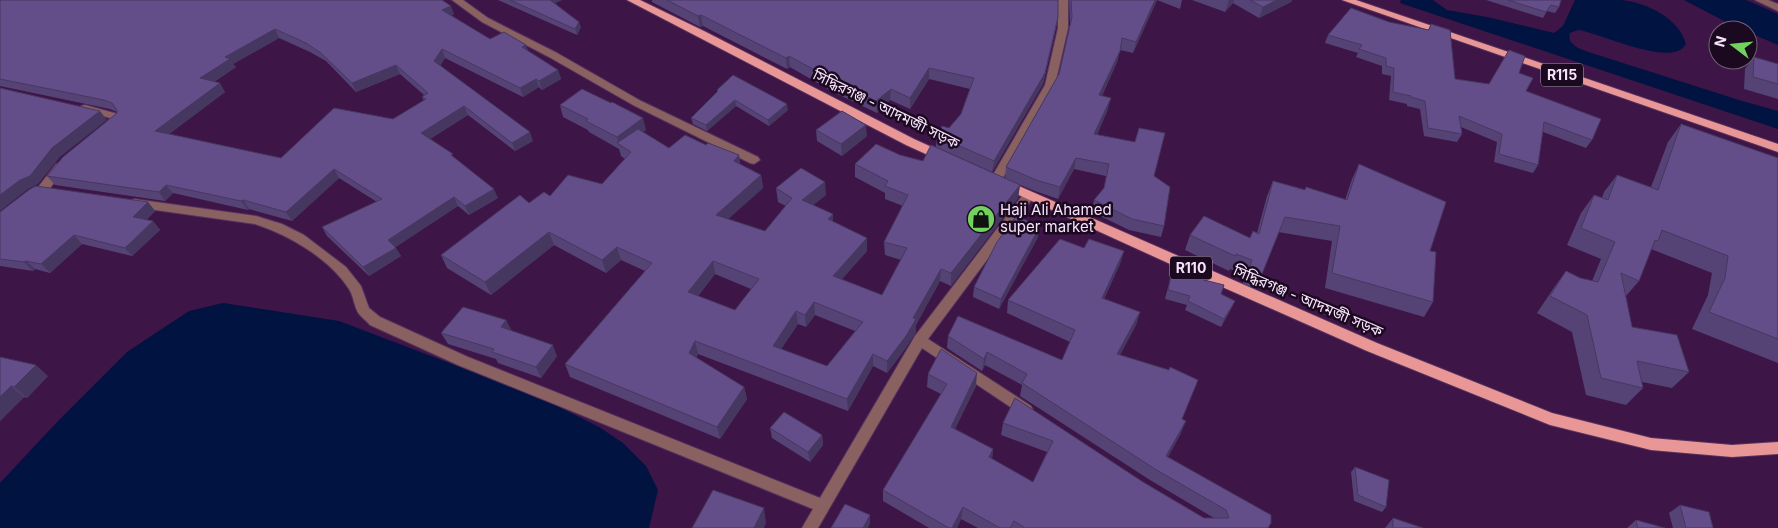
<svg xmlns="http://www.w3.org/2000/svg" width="1778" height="528" font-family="Inter,'Noto Sans Bengali',sans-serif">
<rect width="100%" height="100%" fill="#3d1546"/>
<g fill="#001341">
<path d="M 1401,0 L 1433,0 L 1447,10 L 1487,17 L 1554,33 L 1563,26 L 1575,0 C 1590,0 1607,0 1622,0 C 1647,3 1679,18 1686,44 C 1673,69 1601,33 1578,30 L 1570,33 C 1565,48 1591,52 1601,56 L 1742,101 L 1778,111 L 1778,129 L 1400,3 Z"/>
<polygon points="1684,0 1746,0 1778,14 1778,45 1748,32 1748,30 1728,23"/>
<polygon points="223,303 339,321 478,374 527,391 599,427 623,443 646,466 658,490 649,528 0,528 0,483 58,421 127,352 189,311"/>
</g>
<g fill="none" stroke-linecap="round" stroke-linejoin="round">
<defs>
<g id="street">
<polygon points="452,0 463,0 488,18 557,53 641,101 758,157 760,160 754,164 750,163 633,105 549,57 482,22"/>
<polygon points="1058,0 1068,0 1068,28 1055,85 1000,183 992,183 990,180 1045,85 1058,28"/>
<polygon points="1755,0 1768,0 1778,4 1778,11"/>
<polygon points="85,105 118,114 122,120 114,128 106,128 105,126 110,118 81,110 80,108 81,106"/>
<polygon points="60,163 66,167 64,170 47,192 39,192 37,189 39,186 56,164"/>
<path d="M 1029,191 L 1035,195 L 1033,198 L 928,339 L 1031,406 L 1033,410 L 1031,414 L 1026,416 L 1021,414 L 922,348 L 818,528 L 802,528 L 813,509 L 458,365 L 370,325 C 367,321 362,318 359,314 C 354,307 354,297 349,289 C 330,259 289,235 255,224 L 134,207 L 128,203 L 134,199 L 256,216 L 282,224 L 304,235 L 346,267 L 361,286 L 369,308 L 380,317 L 468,357 L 820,498 L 915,336 L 1025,192 Z"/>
</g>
<g id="primary">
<polygon points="627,0 640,0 706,32 914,139 947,154 949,157 947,160 939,160 906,145"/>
<polygon points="1342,0 1356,0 1778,144 1778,152"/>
<polygon points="1005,180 1377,343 1552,413 1651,438 1732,445 1778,442 1778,454 1732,457 1651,450 1550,425 1367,351 1168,263 1001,187 999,184 1001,181"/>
</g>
</defs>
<use href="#street" stroke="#57325f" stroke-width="2"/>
<use href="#primary" stroke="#57325f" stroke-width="2"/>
<use href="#street" fill="#896160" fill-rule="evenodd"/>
<use href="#primary" fill="#e89796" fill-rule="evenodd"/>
</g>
<g fill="#564376" fill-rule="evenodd">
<path d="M 0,0 L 454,14 L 451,16 L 490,39 L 526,45 L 528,51 L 558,70 L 561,79 L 542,90 L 539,87 L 523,97 L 445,58 L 440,66 L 533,141 L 515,151 L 468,115 L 430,139 L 455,158 L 498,198 L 469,215 L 458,206 L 395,247 L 401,256 L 369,276 L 327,236 L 322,227 L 377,202 L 339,178 L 292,221 L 249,209 L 248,210 L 173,193 L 165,201 L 55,185 L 47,176 L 117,113 L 117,112 L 110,109 L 0,86 ZM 279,38 L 310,52 L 326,61 L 356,92 L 400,74 L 424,95 L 422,97 L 424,101 L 393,119 L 281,158 L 169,134 L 225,92 L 214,82 L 236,67 L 233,64 Z"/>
<polygon points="498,0 562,0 555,3 581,27 577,35"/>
<polygon points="652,0 1058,0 1058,17 1056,28 1043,84 992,172 936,147 937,136 949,128 961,114 970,89 929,79 910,109 890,100 877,113 833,92 790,67 787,69 703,26 700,27 652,2"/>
<path d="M 1069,0 L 1182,0 L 1180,9 L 1157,0 L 1133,53 L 1120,50 L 1117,62 L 1102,96 L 1108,109 L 1097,135 L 1154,176 L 1164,226 L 1161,237 L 1129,230 L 1092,212 L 1094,200 L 1104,189 L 1106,176 L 1074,169 L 1058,199 L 1035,191 L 1020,185 L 1018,198 L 951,286 L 940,281 L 916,325 L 916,332 L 905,349 L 887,373 L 873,366 L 848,411 L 698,354 L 696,358 L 744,387 L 747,399 L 720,439 L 570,377 L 565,364 L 645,271 L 621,260 L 606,273 L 554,245 L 491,295 L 447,268 L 441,255 L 529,203 L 550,196 L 602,184 L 625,159 L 621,156 L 619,149 L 589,132 L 588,130 L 563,117 L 560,105 L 646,130 L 643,132 L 669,148 L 706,145 L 739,155 L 740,164 L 761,175 L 763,188 L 728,219 L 765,231 L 786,206 L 778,202 L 776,188 L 826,195 L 813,205 L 833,214 L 833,222 L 867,251 L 842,279 L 882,295 L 901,260 L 885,255 L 884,242 L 903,206 L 885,199 L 885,193 L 855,177 L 855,164 L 900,155 L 923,161 L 1005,178 L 1006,167 L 1059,74 L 1070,25 ZM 715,274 L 751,289 L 735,310 L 698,296 ZM 815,315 L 855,331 L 827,366 L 781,349 L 798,324 L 806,327 Z"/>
<polygon points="1192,0 1292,0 1291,2 1259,18 1233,3 1225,12"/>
<polygon points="1486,0 1561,0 1559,7 1555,13 1547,11 1543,18"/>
<polygon points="1431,24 1455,79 1489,84 1519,73 1526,91 1592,140 1586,148 1543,132 1538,165 1533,173 1494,162 1497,142 1461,127 1462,134 1457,142 1424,136 1420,109 1407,106 1407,104 1389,100 1391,76 1382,74 1382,66 1356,57 1358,53 1325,43 1328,35 1428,30"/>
<polygon points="1754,57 1778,64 1778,99 1744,89 1745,69"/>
<polygon points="717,90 788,110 769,126 736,106 707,131 693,124 691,118 717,92"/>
<polygon points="1681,124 1778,158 1778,363 1692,329 1708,295 1712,273 1651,249 1639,281 1626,296 1632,327 1689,372 1672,388 1642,382 1643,388 1626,405 1586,395 1572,332 1537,313 1553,289 1566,271 1580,278 1592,281 1601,259 1567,245 1581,213 1594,195 1602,198 1604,192 1617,175 1651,187 1668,142"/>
<polygon points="816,130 867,136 842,156 817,141"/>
<polygon points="1359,164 1430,251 1433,302 1424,317 1325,288 1332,241 1278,232 1255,289 1243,284 1245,275 1230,269 1229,271 1185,250 1190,235 1250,238 1257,233 1267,196 1273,181 1345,200 1352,179"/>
<polygon points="148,202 155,211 146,220 153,221 160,230 132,256 82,244 50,273 35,269 33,271 0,266 0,212"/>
<polygon points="1038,237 999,309 973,297 974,287"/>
<polygon points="1084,248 1124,251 1120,264 1104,299 1140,312 1136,325 1120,355 1182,419 1181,433 1168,457 1268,528 978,528 961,519 957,528 929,528 883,501 883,490 941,394 927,387 928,374 976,386 955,429 993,449 992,459 1033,482 1047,452 1001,435 1003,423 1015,398 1143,482 1204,518 1214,518 1150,480 1020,396 1022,385 985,365 982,371 947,348 948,336 1062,360 1070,342 1007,313 1008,300"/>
<polygon points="1172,272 1235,301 1231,309 1221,327 1185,310 1187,305 1165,299"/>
<polygon points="506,320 511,331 557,356 541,378 498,363 496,359 448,344 441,333"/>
<polygon points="0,357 48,376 27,398 24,397 0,421"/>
<polygon points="770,428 822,435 823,445 810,462 772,438"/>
<polygon points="1355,467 1386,507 1382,512 1354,501 1351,472"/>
<polygon points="1680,505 1713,528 1673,528 1669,513"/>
<polygon points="1393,518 1393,528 1385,528"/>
<polygon points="1636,520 1665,528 1627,528"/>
</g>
<g fill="#463760">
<polygon points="549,0 562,0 551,5"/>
<polygon points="1155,0 1157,0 1133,53 1136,42"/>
<polygon points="1229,0 1234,0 1233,3 1225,12"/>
<polygon points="1277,0 1292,0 1291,2 1259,18 1263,7"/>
<polygon points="451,6 454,14 445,19 442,10"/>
<polygon points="701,15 703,26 700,27 698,16"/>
<polygon points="1058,17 1056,28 1043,84 992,172 994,161"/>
<polygon points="579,22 581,27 577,35 575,29"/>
<polygon points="275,29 279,38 233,64 236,67 206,87 200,78 225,57"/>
<polygon points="526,45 529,54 522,47"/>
<polygon points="442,49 445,58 438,70 434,61"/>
<polygon points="1120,51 1117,62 1097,106 1099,95"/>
<polygon points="789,56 790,67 787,69 786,58"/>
<polygon points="396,65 400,74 356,92 352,83"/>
<polygon points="929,68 929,79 910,109 910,98"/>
<polygon points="558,70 561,79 542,90 539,81"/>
<polygon points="536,79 539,87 523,97 520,88"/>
<polygon points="220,83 225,92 161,140 155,131"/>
<polygon points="891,89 890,100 877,113 876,101"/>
<polygon points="1111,98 1108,109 1092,146 1094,134"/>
<polygon points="735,100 736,106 707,131 706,125"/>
<polygon points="787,104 788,110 769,126 768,120"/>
<polygon points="464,106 468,115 425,142 421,133"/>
<polygon points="100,111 107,120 60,157 38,184 28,189 0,211 0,195 52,148"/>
<polygon points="643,118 646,130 623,147 618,144 617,137"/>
<polygon points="866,125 867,136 842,156 841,144"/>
<polygon points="530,132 533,141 515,151 512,143"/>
<polygon points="739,155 741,168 734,161"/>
<polygon points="1076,158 1074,169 1058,199 1060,187"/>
<polygon points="334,169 339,178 292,221 286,212"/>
<polygon points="761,175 763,188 718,228 716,215"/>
<polygon points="825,182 826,195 803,213 802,200"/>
<polygon points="166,185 173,193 165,201 159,192"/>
<polygon points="1020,185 1018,198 951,286 951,273"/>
<polygon points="494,189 498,198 469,215 465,206"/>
<polygon points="454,197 458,206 393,249 388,240"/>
<polygon points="243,200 249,209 248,210 241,201"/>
<polygon points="148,202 155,211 140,226 133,217"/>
<polygon points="833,214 833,227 828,219"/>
<polygon points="153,221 160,230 132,256 125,248"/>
<polygon points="1040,226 1038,237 999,309 1001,299"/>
<polygon points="549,232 554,245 491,295 485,282"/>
<polygon points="74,235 82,244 50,273 41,264"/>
<polygon points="867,238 867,251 834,288 833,276"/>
<polygon points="617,247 621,260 606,273 602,260"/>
<polygon points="396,248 401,256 369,276 363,267"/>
<polygon points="1124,251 1120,264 1098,311 1102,298"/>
<polygon points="26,261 35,269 33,271 24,262"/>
<polygon points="713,261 715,274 691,305 688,292"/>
<polygon points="941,269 940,281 916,325 916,332 905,349 887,373 887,361 913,318"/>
<polygon points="1235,301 1231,309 1221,327 1224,319"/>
<polygon points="814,302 815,315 806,327 805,315"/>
<polygon points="796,311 798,324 775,358 773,346"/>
<polygon points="1140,312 1136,325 1113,367 1117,354"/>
<polygon points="506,320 512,331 501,327"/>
<polygon points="695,341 698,354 692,366 689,353"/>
<polygon points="553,345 557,356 541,378 536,367"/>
<polygon points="987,352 985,365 982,371 984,359"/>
<polygon points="873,354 873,366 848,411 847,399"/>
<polygon points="36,365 48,376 27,398 14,387"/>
<polygon points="977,373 976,386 950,439 951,427"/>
<polygon points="11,386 24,397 0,421 0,397"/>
<polygon points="744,387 747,399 720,439 717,427"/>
<polygon points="1186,421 1181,433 1162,468 1166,456"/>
<polygon points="822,435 823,445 810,462 808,452"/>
<polygon points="993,449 992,461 989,457"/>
<polygon points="963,507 961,519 957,528 952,528"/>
<polygon points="764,508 766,523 764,528 754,528"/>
<polygon points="870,515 870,524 868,528 863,528"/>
</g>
<g fill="#644e89" stroke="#463760" fill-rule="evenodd">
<path d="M 0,0 L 442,0 L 451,6 L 442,10 L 490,39 L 504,32 L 526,45 L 522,47 L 558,70 L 539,81 L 536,79 L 520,88 L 442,49 L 434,61 L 530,132 L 512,143 L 464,106 L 421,133 L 453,154 L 451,155 L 494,189 L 465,206 L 454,197 L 388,240 L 396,248 L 363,267 L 322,227 L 382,199 L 334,169 L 286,212 L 243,200 L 241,201 L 166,185 L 159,192 L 47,176 L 63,157 L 117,113 L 117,110 L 112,103 L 104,100 L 0,79 ZM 275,29 L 306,43 L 321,53 L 352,83 L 396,65 L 428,93 L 422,97 L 426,99 L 393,119 L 334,108 L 281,158 L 155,131 L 220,83 L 200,78 L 230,59 L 225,57 Z"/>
<polygon points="510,0 550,0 579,22 575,29"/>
<polygon points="667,0 1058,0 1058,17 1045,73 994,161 937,136 942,126 949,128 961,114 974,78 929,68 910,98 891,89 876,101 833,80 789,56 786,58 701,15 698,16"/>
<polygon points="1071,0 1155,0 1136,42 1122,38 1120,51 1099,95 1111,98 1094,134 1135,142 1139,128 1165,133 1154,176 1170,187 1164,226 1132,219 1094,200 1104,188 1109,164 1076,158 1060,187 1036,180 1006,167 1059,74 1072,17"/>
<polygon points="1250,0 1277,0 1263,7"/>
<polygon points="1508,0 1561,0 1559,7 1551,5 1546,12"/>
<polygon points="1351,8 1389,22 1429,30 1431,24 1450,30 1455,79 1489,84 1509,50 1525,56 1519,73 1533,78 1526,91 1601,119 1592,140 1544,122 1538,165 1499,154 1502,134 1459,116 1462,134 1428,128 1425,101 1411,97 1411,96 1393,92 1394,68 1386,66 1386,58 1359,49 1362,45 1328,35"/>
<polygon points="1754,57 1778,64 1778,84 1753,77"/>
<polygon points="733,75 787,104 768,120 735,100 706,125 691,118 718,91 717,90"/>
<polygon points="0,88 100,111 52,148 30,176 20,180 0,195"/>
<polygon points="582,89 611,103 612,102 643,118 617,137 586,121 588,119 560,105"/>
<polygon points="842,111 866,125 841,144 816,130"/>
<polygon points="1681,124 1778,158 1778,339 1709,312 1725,278 1728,256 1662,230 1658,241 1655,240 1639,281 1621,273 1632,327 1677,335 1689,372 1637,361 1643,388 1601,378 1587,315 1550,296 1566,271 1580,278 1598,282 1615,242 1581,228 1594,195 1608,200 1617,175 1658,190"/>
<path d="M 638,129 L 669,148 L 685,135 L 706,145 L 708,143 L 739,155 L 734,161 L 761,175 L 716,215 L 765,231 L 792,198 L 776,188 L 801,168 L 825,182 L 802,200 L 833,214 L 828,219 L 867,238 L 833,276 L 882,295 L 907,248 L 884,242 L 908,195 L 885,186 L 888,181 L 855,164 L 876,144 L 900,155 L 923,161 L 931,145 L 1020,185 L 951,273 L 941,269 L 913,318 L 916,319 L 906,336 L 887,361 L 873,354 L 847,399 L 695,341 L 689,353 L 744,387 L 717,427 L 565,364 L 652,263 L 617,247 L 602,260 L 549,232 L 485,282 L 441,255 L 520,195 L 529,203 L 544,192 L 550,196 L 568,175 L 602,184 L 631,152 L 617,143 ZM 713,261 L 759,279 L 735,310 L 688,292 ZM 814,302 L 863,322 L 827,366 L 773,346 L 796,311 L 805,315 Z"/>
<polygon points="1359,164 1446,202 1430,251 1436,252 1433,302 1332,273 1340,226 1285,217 1262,274 1249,269 1252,260 1236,254 1235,256 1190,235 1204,216 1250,238 1253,231 1259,234 1273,181 1305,190 1306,187 1347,200"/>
<polygon points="36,186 148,202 133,217 153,221 125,248 74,235 41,264 26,261 24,262 0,259 0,212 30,189"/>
<polygon points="1016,216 1040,226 1001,299 974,287 997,242"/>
<polygon points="1060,239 1084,248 1089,239 1124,251 1102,298 1140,312 1117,354 1169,370 1170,367 1198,380 1182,419 1186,421 1166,456 1271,515 1271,523 1268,528 1025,528 1014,521 1010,528 1000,528 963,507 952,528 949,528 883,490 947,384 928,374 941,349 977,373 951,427 993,449 989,457 1033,482 1053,441 1003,423 1015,398 1143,482 1204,518 1229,518 1226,510 1155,469 1022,383 1027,374 987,352 984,359 948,336 958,316 1062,360 1075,330 1008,300"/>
<polygon points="1172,272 1224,285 1221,294 1235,301 1224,319 1188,301 1190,296 1168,290"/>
<polygon points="463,307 506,320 501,327 553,345 536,367 492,352 494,349 441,333"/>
<polygon points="0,357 36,365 14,387 11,386 0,397"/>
<polygon points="784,412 822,435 808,452 770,428"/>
<polygon points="1355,467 1389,480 1386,507 1358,495"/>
<polygon points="713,490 764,508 754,528 692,528"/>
<polygon points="845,504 870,515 863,528 831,528"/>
<polygon points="1680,505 1709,512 1713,528 1686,528"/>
<polygon points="1393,518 1423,528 1393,528"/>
<polygon points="1636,520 1665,528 1638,528"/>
</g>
<defs>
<symbol id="shop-disc" viewBox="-11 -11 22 22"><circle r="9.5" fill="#72d25e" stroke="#1b0a1f"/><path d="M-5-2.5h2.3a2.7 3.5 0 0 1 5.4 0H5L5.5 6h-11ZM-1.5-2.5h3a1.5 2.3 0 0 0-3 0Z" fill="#111"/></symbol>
</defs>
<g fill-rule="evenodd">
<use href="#shop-disc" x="965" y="203" width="32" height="32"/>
</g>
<g text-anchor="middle" stroke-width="5" stroke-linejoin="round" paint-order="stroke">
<g fill="#1b0a1f" stroke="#b5a3ba" stroke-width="1">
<rect x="1541" y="63.5" width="42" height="23" rx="4"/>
<rect x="1170" y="256.5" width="42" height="23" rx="4"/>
</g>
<g font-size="14" font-weight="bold" fill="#f7e4fc">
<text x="1562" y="80">R115</text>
<text x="1191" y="273">R110</text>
</g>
<g font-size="15" fill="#f7e4fc" stroke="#1b0a1f">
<text transform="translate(886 109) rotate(26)" y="5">সিদ্ধিরগঞ্জ - আদমজী সড়ক</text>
<text transform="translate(1308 301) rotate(23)" y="5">সিদ্ধিরগঞ্জ - আদমজী সড়ক</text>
</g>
<g font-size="15" fill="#f7e4fc" stroke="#1b0a1f" text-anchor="start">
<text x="1000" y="215">Haji Ali Ahamed<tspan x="1000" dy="17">super market</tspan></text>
</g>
</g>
<g transform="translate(1733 45) rotate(286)"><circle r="24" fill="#1b0a1f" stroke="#736177"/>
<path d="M0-4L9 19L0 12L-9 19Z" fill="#72d25e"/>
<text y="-8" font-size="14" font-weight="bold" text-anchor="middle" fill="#f7e4fc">N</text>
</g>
</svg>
